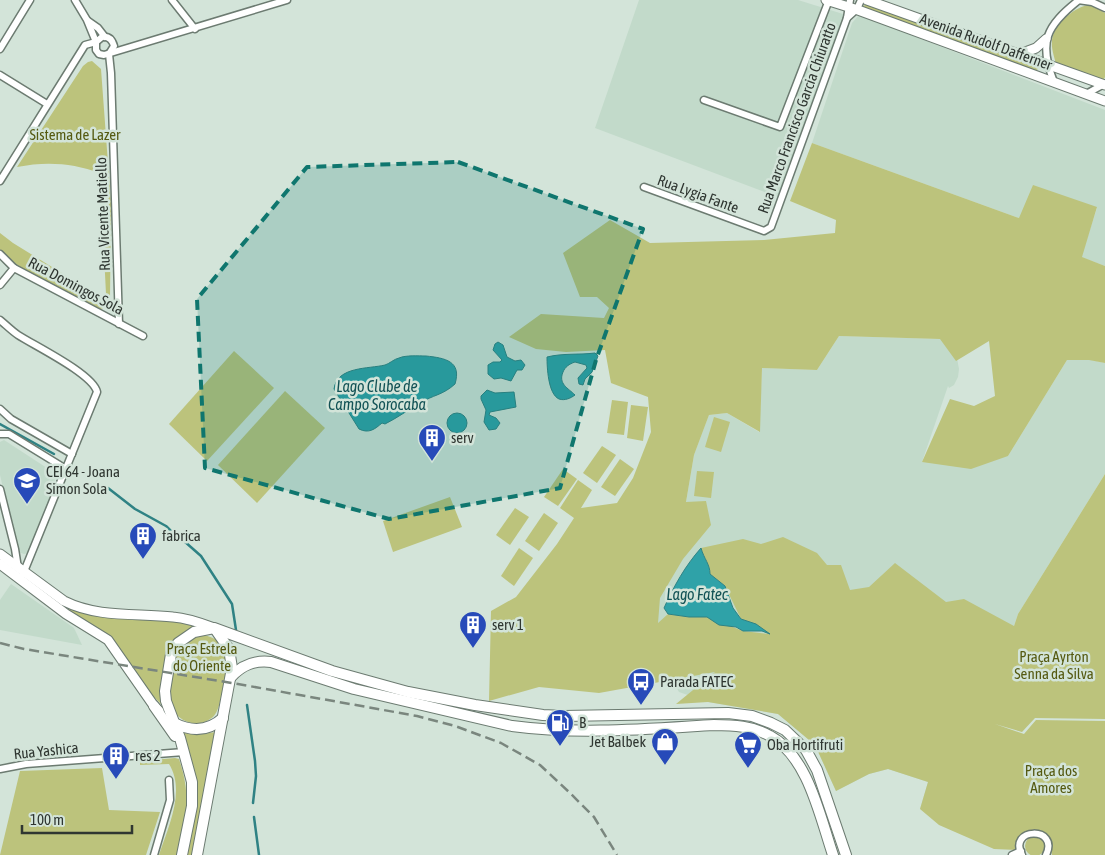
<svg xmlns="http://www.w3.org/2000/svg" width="1105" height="855" font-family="'Asap Condensed',sans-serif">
<rect width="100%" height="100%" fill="#d3e4d9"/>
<g fill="#c2daca">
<polygon points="639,0 798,0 843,14 845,17 778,197 595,128"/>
<polygon points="859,15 1105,110 1105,266 1081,257 1097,208 1019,218 812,143 852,23"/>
<polygon points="839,336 941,339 957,358 959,369 958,377 954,385 949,388 948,386 922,462 1008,456 1067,360 1092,360 1105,363 1105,474 1018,614 982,719 920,809 928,782 888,769 869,774 836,791 815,745 778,714 708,702 679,692 670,677 636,583 686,502 694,455 709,415 727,413 759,432 762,368 817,370"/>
<polygon points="4,440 50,470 56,476 52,492 30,548 28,553 24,554 18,552 0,475 0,442"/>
<polygon points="11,584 74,628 82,645 0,630 0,600"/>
</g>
<g fill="#bcc37c">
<polygon points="867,3 1038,67 1037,71 861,8"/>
<path d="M 1087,5 L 1094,6 L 1105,13 L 1105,77 L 1103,81 L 1056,64 C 1054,56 1051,48 1052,40 C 1054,25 1072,9 1087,5 Z"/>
<path d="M 92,61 L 101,69 L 111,204 L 110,298 C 109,305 107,307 100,309 L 20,267 L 0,251 L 0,233 L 13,243 L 99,296 L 103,297 L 106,294 L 100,173 C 73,163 46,161 17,167 L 83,66 L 88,62 Z"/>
<polygon points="812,143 1019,218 1033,185 1097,207 1082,257 1105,266 1105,363 1089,360 1067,360 1008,456 971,469 922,462 950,399 974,406 995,396 989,341 956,361 940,339 839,336 817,370 762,368 760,432 727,413 709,415 694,455 686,502 706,501 711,525 683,559 660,598 658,623 668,614 689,617 707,617 743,631 768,634 741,619 725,586 710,574 701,548 743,539 761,544 783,537 817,553 827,565 841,565 850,590 869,587 895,563 946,602 964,599 1014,626 1018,614 1105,474 1105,719 1035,718 1022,732 995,724 1024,734 1036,720 1105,721 1105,855 1052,855 1048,836 1039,831 1027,832 1017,850 994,849 939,825 920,809 928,782 888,769 869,774 836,791 815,745 778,714 708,702 676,704 715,672 599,693 539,687 489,701 491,611 516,597 557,544 574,518 560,508 578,480 592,490 581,508 617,503 633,478 651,432 648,397 611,383 605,350 566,352 536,349 509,337 541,314 604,318 609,308 597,297 580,297 563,253 610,220 650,243 764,240 835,233 836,220 790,201"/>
<polygon points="234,351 274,388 207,461 169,424"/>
<polygon points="285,391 325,428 257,503 218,465"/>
<polygon points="612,400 628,402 624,435 607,433"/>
<polygon points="631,405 648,407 643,441 627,438"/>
<polygon points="714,417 730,422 721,452 705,447"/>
<polygon points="602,446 616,455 597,483 583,473"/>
<polygon points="620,459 634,469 615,496 601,487"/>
<polygon points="563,469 577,479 558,506 544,497"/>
<polygon points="697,471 714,472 711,498 694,496"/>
<polygon points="450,497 462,527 393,552 383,521"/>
<polygon points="515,508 529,517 510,545 496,535"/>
<polygon points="544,513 558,523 539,551 525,541"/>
<polygon points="519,548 533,558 514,586 501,576"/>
<path d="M 70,608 L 92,615 L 182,622 L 197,626 C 174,636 168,647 163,670 C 161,682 159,693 162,705 L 147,690 L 111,637 L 68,611 Z"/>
<path d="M 202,635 C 234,639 228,670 222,693 C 220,700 219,711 213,717 C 201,727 186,725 176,714 C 167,702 170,667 175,654 C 179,643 192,638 202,635 Z"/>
<polygon points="180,732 196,735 216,732 193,855 186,855 195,775 190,754"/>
<path d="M 175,758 L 179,759 C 192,798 186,817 177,855 L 159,855 C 168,827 186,791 169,764 L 140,765 L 140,761 Z"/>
<polygon points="102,768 109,810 160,812 146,855 0,855 20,771"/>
<circle cx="1035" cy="846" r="10"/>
</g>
<g fill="#2fa2a8" stroke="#2f8284">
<polygon points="498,342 503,345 507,357 515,361 521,360 525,365 522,370 517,370 511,381 501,378 494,379 488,374 488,365 493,362 500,362 502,360 493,350 495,344"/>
<path d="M 595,353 L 598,356 L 592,372 L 585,379 L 583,385 L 579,384 L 578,378 L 587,368 L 586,365 L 575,362 C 569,364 565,367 563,372 C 558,384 568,388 575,395 C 571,398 565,401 559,399 C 548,394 547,367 547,357 C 563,353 579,355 595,353 Z"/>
<path d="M 426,356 C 445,358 462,361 455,384 C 443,395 433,395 420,403 C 408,410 397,418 385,424 L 382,423 C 375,429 369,434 359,429 L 334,389 C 337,366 369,369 385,365 C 389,364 394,359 399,358 C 406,355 418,356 426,356 Z"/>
<polygon points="487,390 495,393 514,392 516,407 490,412 489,415 496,418 500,423 496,429 489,430 484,422 486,410 481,399 481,396"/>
<circle cx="457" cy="423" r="10"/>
<path d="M 701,548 C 704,559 710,564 710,574 L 725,586 L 733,608 L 741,619 L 756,624 L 770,634 L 762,631 L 743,631 L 736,627 L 719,625 L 707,617 L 689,617 L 668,614 L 664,608 C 674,586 685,566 701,548 Z"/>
</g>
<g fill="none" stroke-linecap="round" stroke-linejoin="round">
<g stroke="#2f8284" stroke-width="2.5">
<polyline points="0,424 54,454"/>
<polyline points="108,488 135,509 166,526 177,537 184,541 201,556 232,604 236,630"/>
<polyline points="247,705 255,761 256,776 253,803"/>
<polyline points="254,817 259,855"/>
</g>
<defs>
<g id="street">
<polyline points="75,0 87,20 96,42 96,50 99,54 104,55 287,0"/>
<polyline points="172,0 195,29"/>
<polyline points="1078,0 1092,2 1105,8"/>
<polyline points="847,18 857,9 861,0"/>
<polyline points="88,21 98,28 105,37"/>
<polyline points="0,49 30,0"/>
<polyline points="109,54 111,73 119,324"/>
<polyline points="0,75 47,104"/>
<path d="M 1054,82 C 1038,42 1046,26 1079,0"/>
<polyline points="1088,93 1104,84"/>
<polyline points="704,100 780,127 829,0"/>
<path d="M 0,181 L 85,45 L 96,42 L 102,37 C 108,36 112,39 114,46 L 109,54"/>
<polyline points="644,187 764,231 771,227 847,18 850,0"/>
<polyline points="0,254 14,268 143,336"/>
<polyline points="0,285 14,268"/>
<path d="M 0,320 C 6,325 12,331 18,335 C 35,346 93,374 97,392 L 23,574"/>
<polyline points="0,409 11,419 72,454"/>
<polyline points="0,434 9,434 66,469"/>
<polyline points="0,489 15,549 18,568"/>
<polyline points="0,769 26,764 184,752"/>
<polyline points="154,855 170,800 169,780"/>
<polyline points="1012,855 1021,851"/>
<path d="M 1022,855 C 1007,827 1060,826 1046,855"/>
</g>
<g id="secondary">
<polyline points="826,0 858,10 1105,101"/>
<polyline points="867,0 1105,85"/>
<polyline points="1020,54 1036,48 1046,39"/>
<path d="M 0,554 L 64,601 C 98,618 136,613 173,617 C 187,618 201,623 214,628"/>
<polyline points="0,564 66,614 108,640 154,706 159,711"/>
</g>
<g id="primary">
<path d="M 231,677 C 242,665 254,660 271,662 L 354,689 L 512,726 C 579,735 646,729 714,725 C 733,725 753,726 770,736 C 808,756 820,817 833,855"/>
<polyline points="154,706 175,736"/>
<path d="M 174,723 C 192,732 209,731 223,718"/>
<polyline points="182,855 192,806 192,782 180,738 166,701 165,691 171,654 178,643 194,632 214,628 332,671 408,692 475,705 543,715 564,716 728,713 752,716 771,723 785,730 806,750 817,770 846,855"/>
<polyline points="197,855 232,668 229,649 215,629"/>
</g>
</defs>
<use href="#street" stroke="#6c7b71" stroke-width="9"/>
<use href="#secondary" stroke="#6c7b71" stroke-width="11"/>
<use href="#primary" stroke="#6c7b71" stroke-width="12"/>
<use href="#street" stroke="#fff" stroke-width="6"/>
<use href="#secondary" stroke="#fff" stroke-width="9"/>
<use href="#primary" stroke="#fff" stroke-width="10"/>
<polyline stroke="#7a867e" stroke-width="2.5" stroke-dasharray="10 5" stroke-linecap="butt" points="0,643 24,649 238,684 417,716 455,726 501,743 540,765 569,792 594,817 617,855"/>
</g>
<path fill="#0f766e" fill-opacity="0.2" stroke="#0f766e" stroke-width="4" stroke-dasharray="10 6" stroke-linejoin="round" d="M 458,162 L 643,229 L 596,360 L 560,488 L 389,519 L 205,468 L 197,299 L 307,167 Z"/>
<defs>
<symbol id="building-pin" viewBox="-11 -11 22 30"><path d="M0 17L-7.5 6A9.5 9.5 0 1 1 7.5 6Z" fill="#274ab9" stroke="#d3e4d9"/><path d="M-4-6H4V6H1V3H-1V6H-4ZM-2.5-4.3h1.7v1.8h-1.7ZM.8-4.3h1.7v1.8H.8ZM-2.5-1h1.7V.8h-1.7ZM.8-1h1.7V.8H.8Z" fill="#fff"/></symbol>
<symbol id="school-pin" viewBox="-11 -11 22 30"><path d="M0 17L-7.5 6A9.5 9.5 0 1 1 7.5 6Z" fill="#274ab9" stroke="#d3e4d9"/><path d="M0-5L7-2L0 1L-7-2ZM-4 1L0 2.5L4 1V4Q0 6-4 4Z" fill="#fff"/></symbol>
<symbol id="bus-pin" viewBox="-11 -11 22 30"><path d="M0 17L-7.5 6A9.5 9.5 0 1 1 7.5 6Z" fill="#274ab9" stroke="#d3e4d9"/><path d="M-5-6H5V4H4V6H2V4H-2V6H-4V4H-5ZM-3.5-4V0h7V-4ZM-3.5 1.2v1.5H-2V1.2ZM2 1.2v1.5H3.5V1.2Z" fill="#fff"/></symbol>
<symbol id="fuel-pin" viewBox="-11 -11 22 30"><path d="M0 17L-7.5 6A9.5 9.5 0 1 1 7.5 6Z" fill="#274ab9" stroke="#d3e4d9"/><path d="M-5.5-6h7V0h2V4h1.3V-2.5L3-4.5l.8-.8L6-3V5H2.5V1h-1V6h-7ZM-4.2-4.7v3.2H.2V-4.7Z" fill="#fff"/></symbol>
<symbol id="shop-pin" viewBox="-11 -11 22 30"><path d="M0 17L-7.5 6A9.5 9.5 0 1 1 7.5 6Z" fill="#274ab9" stroke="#d3e4d9"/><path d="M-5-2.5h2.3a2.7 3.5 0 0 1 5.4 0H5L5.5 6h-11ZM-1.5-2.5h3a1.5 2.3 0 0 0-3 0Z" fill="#fff"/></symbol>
<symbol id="supermarket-pin" viewBox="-11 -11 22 30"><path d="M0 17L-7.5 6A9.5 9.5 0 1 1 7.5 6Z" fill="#274ab9" stroke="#d3e4d9"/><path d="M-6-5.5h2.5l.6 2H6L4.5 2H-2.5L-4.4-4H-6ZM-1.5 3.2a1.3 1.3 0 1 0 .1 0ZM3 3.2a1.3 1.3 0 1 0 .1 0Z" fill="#fff"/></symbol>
</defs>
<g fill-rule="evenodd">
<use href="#building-pin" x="416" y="422" width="32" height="43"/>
<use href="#school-pin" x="11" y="465" width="32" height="43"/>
<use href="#building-pin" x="127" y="520" width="32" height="43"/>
<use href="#building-pin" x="457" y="609" width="32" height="43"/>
<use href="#bus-pin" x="625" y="666" width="32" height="43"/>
<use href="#fuel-pin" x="544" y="707" width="32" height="43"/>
<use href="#shop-pin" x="649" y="726" width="32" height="43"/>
<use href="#supermarket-pin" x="732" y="729" width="32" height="43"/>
<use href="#building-pin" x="100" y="740" width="32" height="43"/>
</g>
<g text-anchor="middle" stroke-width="5" stroke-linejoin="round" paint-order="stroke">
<g font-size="15" fill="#2f3631" stroke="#d3e4d9">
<text transform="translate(986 42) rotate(20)" y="5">Avenida Rudolf Dafferner</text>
<text transform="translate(797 118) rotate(-70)" y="5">Rua Marco Francisco Garcia Chiuratto</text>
<text transform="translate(698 194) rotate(20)" y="5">Rua Lygia Fante</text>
<text transform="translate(103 214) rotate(-92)" y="5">Rua Vicente Matiello</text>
<text transform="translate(76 286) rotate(28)" y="5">Rua Domingos Sola</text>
<text transform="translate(46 751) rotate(-6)" y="5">Rua Yashica</text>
</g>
<g font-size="15" fill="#555a11" stroke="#d3e4d9">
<text x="75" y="140">Sistema de Lazer</text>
<text x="202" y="654">Praça Estrela<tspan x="202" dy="17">do Oriente</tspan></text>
<text x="1054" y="662">Praça Ayrton<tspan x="1054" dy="17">Senna da Silva</tspan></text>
<text x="1051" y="776">Praça dos<tspan x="1051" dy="17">Amores</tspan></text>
</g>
<g font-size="15" fill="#2f3631" stroke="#d3e4d9" text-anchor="start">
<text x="451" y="443">serv</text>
<text x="46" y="477">CEI 64 - Joana<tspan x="46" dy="17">Simon Sola</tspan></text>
<text x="162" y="541">fabrica</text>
<text x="492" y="630">serv 1</text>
<text x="660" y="687">Parada FATEC</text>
<text x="579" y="728">B</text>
<text x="646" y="747" text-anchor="end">Jet Balbek</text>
<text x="767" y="750">Oba Hortifruti</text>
<text x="135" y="761">res 2</text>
</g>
<g font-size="16" font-style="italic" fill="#125255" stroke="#d3e4d9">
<text x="377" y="392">Lago Clube de<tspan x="377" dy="18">Campo Sorocaba</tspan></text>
<text x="697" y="600">Lago Fatec</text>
</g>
</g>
<path d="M22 825v8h110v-8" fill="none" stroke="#2f3631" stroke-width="2.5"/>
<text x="30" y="825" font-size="15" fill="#2f3631" stroke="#d3e4d9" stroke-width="4" paint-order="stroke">100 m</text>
</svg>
